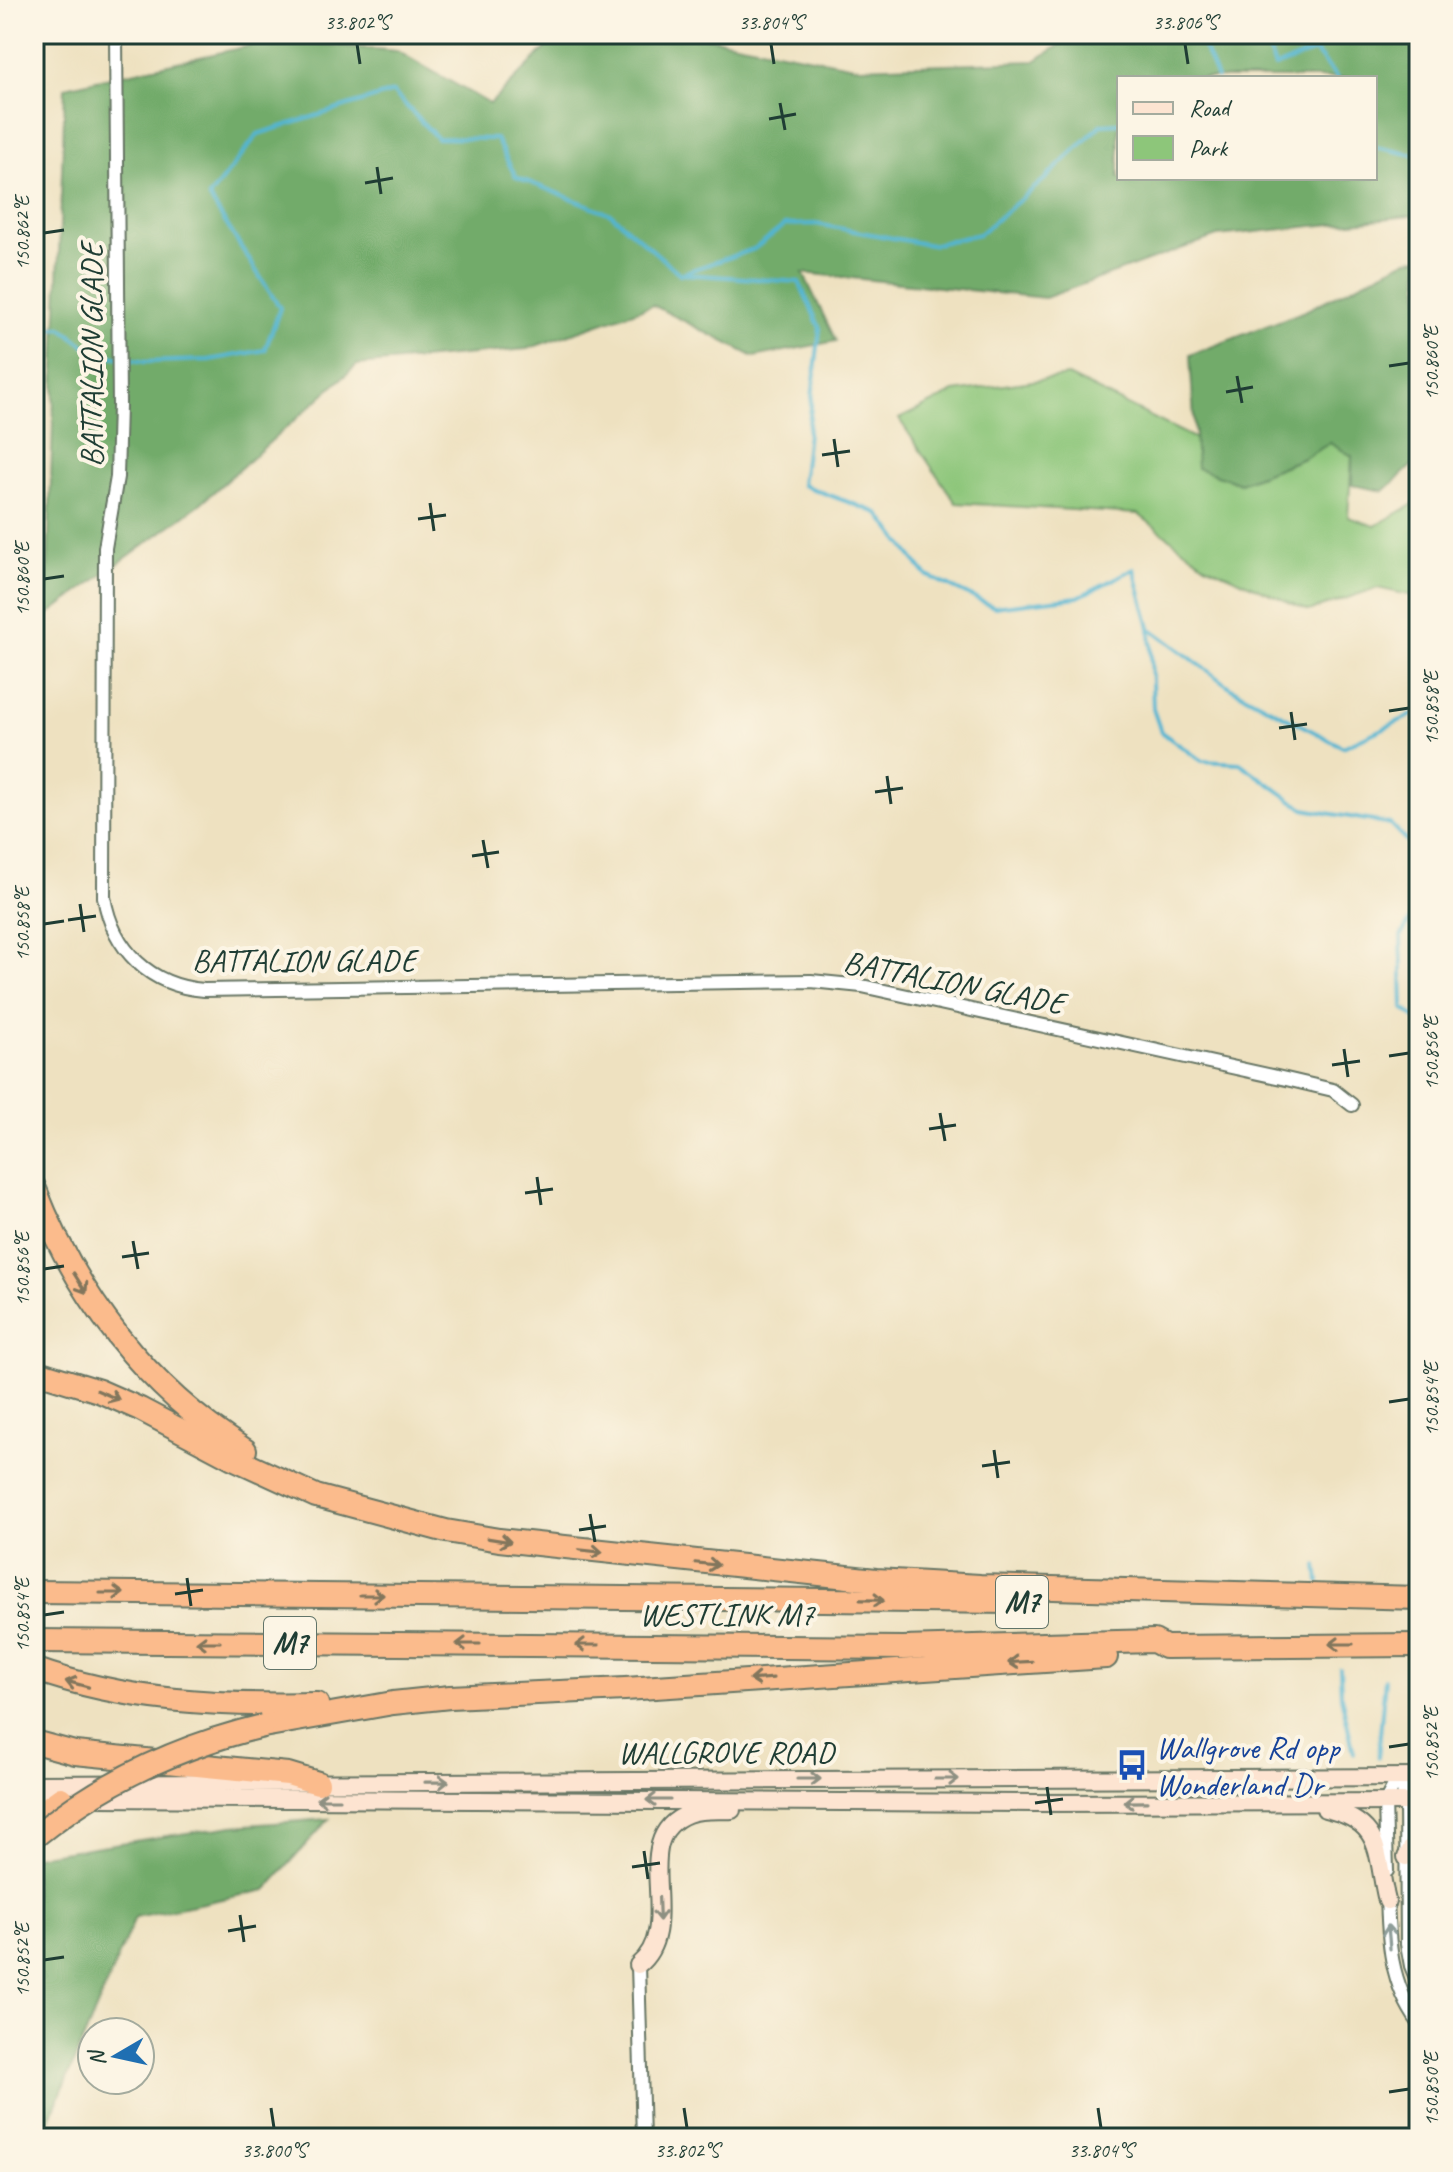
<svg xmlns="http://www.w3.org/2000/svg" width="1453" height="2172" font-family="Caveat,sans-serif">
<rect width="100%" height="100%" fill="#fcf5e5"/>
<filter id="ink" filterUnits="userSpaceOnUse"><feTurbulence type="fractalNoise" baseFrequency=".0125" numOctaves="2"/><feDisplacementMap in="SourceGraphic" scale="16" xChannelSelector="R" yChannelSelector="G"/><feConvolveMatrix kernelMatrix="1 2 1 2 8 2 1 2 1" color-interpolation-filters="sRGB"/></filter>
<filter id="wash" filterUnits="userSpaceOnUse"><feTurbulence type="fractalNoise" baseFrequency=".006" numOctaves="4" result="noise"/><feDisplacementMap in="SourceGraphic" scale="32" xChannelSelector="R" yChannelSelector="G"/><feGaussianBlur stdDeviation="1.8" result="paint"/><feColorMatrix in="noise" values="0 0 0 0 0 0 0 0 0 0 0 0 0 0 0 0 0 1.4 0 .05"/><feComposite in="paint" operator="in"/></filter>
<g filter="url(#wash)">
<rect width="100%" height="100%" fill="#eee1c0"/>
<polygon fill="#8dc67a" stroke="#568257" stroke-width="2" points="1068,376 1196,439 1198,468 1240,483 1304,458 1330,443 1352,456 1348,517 1375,526 1419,501 1419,597 1377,588 1309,611 1205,565 1138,514 956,503 899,419 954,392"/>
<g fill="#72ab6a" stroke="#48744f" stroke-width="2" fill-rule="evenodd">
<path d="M 560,34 L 689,34 L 859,67 L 1035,61 L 1077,34 L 1419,34 L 1419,215 L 1217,236 L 1045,298 L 803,273 L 836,341 L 754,357 L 653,305 L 527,349 L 357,365 L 200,504 L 46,616 L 65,87 L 276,40 L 397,51 L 490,104 ZM 1119,78 L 1375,78 L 1375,178 L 1119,178 Z"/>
<polygon points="1419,258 1419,459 1384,491 1352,485 1352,456 1330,443 1304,458 1240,483 1197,468 1190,355 1305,311 1408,259"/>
<polygon points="329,1819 266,1890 135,1917 42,2138 34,2138 34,1856 233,1826"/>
</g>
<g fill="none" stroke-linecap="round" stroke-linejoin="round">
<g stroke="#52b5d1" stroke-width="4">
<polyline points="1198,34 1217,78"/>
<polyline points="1263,34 1275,67 1315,51 1337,78"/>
<polyline points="1375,147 1419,156"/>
<polyline points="684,274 799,282 820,328 802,485 878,513 926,575 994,607 1078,597 1134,569 1150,628 1231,688 1343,747 1419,712"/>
<polyline points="34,329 62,328 94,353 145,362 209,360 265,350 280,308 209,197 258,134 393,92 437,138 496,139 516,177 611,214 680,274 754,249 785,225 816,224 931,245 979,234 1045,179 1102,124 1119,123"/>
<polyline points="1150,628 1153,709 1161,732 1202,761 1240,763 1304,809 1390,824 1419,854"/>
<polyline points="1419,904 1401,936 1403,1008 1419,1021"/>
<polyline points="1317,1566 1319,1582"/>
<polyline points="1406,1585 1416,1556"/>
<polyline points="1340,1669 1341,1696 1354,1753"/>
<polyline points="1378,1757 1385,1679"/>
</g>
</g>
</g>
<g filter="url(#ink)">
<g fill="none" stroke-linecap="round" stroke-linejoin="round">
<defs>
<g id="street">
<path d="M 116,34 L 119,406 L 117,477 L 105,548 L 104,897 C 113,950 150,986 204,990 L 811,981 L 862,986 L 1286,1079 L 1333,1090 L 1352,1105"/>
<polyline points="1399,1776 1406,1802 1407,1944 1411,1966 1419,1985"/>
<polyline points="1387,1871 1385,1802 1399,1776"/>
<path d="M 1387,1893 C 1388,1940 1390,1984 1419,2023"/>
<polyline points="638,1965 643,2138"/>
</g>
<g id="secondary">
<polyline points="34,1784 1419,1777"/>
<polyline points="34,1798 64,1798"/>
<polyline points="92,1798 1037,1803 1419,1802"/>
<path d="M 1325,1809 C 1384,1822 1375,1852 1387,1901"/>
<polyline points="1406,1857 1419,1835"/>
<path d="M 638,1965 C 687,1926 625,1838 688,1814 C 701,1809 719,1811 732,1810"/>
</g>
<g id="highway">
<path d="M 34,1187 C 76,1295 146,1389 245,1450"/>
<polyline points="34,1371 99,1391 140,1409 233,1458 316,1496 446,1531 499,1540 876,1580 980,1586 1419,1598"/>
<polyline points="34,1592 1009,1602"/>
<polyline points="34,1641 903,1648 1154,1641 1165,1647 1419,1645"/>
<path d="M 34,1669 C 126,1702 220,1706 317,1704"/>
<polyline points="263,1726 393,1703 450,1697 625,1689 1106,1657"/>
<polyline points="34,1742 75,1753 288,1774 318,1783"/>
<polyline points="34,1810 46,1809 61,1798"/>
</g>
</defs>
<use href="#street" stroke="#677665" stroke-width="16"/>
<use href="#secondary" stroke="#677665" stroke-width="20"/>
<use href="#highway" stroke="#677665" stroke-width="26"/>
<use href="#street" stroke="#fff" stroke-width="12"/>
<use href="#secondary" stroke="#fde4d1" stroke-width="16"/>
<use href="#highway" stroke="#fbbb8c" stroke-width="22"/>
<defs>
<path id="highway-bridge" d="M 34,1837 C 102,1782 179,1746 263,1726"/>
</defs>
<use href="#highway-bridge" stroke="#677665" stroke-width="26" stroke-linecap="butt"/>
<use href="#highway-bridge" stroke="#fbbb8c" stroke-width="22"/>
</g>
<defs><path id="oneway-shaft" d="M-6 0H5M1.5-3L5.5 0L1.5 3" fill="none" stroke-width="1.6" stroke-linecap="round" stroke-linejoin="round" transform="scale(2)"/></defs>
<g stroke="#82765c">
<use href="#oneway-shaft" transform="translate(80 1283) rotate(58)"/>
<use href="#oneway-shaft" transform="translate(108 1395) rotate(23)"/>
<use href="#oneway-shaft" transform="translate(499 1540) rotate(9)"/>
<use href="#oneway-shaft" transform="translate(591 1551) rotate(6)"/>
<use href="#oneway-shaft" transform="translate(707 1564) rotate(6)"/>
<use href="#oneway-shaft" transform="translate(112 1593)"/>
<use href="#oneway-shaft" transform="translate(372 1595)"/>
<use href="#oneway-shaft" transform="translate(872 1600) rotate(1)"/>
<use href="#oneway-shaft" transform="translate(208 1642) rotate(-180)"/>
<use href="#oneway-shaft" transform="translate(468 1644) rotate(-180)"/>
<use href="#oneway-shaft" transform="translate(1341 1644) rotate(180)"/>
<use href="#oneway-shaft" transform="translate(587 1645) rotate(-180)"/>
<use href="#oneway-shaft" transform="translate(1020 1662) rotate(177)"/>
<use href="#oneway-shaft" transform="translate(761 1679) rotate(176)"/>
<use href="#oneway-shaft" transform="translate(77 1684) rotate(-165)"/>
</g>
<g stroke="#8e9082">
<use href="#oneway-shaft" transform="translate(809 1779)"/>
<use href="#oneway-shaft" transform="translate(947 1779)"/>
<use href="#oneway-shaft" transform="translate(437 1782) rotate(-1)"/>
<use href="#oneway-shaft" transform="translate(328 1799) rotate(-180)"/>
<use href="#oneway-shaft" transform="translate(658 1800) rotate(-180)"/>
<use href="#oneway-shaft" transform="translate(1135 1802) rotate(179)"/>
<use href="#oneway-shaft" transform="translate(659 1909) rotate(88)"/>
</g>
<use stroke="#8f9e9a" href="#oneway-shaft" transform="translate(1389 1937) rotate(-95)"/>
</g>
<path fill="none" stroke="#1f3d34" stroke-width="3" d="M 357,44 L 360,64M 771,44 L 774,64M 1185,44 L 1188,64M 780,103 L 785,130M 769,119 L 796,114M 377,167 L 381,194M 365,183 L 393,178M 44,233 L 64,230M 1389,366 L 1409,363M 1237,376 L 1242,403M 1226,392 L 1253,387M 834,439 L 838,467M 822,455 L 850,451M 430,503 L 434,531M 418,519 L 446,515M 44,579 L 64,576M 1389,711 L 1409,708M 1291,712 L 1295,740M 1279,728 L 1307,724M 887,776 L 891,804M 875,792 L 903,788M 483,840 L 488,868M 472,856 L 499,852M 80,904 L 84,932M 68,920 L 96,916M 44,924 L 64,921M 1344,1049 L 1348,1077M 1389,1056 L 1409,1053M 1332,1065 L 1360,1061M 940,1113 L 945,1141M 929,1129 L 956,1125M 537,1177 L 541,1205M 525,1193 L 553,1189M 133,1241 L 138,1269M 122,1257 L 149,1253M 44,1269 L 64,1266M 1389,1402 L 1409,1399M 994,1450 L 998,1478M 982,1466 L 1010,1462M 590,1514 L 595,1542M 579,1530 L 606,1526M 187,1578 L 191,1606M 175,1594 L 203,1590M 44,1615 L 64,1612M 1389,1747 L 1409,1744M 1047,1787 L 1051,1815M 1035,1803 L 1063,1799M 644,1851 L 648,1879M 632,1867 L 660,1863M 240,1915 L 244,1942M 228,1931 L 256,1926M 44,1960 L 64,1957M 1389,2092 L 1409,2089M 271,2108 L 274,2128M 684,2108 L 687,2128M 1098,2108 L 1101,2128"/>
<defs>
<symbol id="bus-bare" viewBox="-9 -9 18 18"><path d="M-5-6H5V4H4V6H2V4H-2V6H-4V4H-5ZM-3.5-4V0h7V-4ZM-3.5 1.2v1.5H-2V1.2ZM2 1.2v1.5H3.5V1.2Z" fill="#1a4fb4" stroke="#fcf5e5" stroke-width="2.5" paint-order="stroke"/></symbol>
</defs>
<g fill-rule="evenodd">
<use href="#bus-bare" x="1110" y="1743" width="44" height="44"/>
</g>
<g text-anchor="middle" stroke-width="8" stroke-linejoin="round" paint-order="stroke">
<g fill="#fcf5e5" stroke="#617469" stroke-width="2">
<rect x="996" y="1576" width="52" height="52" rx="6"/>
<rect x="264" y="1617" width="52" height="52" rx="6"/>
</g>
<g font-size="30" font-weight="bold" fill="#1f3d34">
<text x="1022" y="1612">M7</text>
<text x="290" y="1653">M7</text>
</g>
<g font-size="32" fill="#1f3d34" stroke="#fcf5e5">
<text transform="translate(91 355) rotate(-90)" y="11">BATTALION GLADE</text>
<text x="304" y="971">BATTALION GLADE</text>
<text transform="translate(954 982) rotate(11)" y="11">BATTALION GLADE</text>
<text x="727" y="1625">WESTLINK M7</text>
<text x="726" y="1763">WALLGROVE ROAD</text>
</g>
<g font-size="32" fill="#164399" stroke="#fcf5e5" text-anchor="start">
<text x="1156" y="1758">Wallgrove Rd opp<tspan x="1156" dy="37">Wonderland Dr</tspan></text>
</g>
</g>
<rect width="1453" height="2172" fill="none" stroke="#fcf5e5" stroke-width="88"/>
<rect x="1117" y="76" width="260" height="104" fill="#fcf5e5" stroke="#a4ab9e" stroke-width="2"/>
<rect x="1133" y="102" width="40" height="12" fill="#fde4d1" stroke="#a4ab9e" stroke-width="2"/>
<text x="1189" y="116" font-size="24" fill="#1f3d34">Road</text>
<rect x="1133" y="136" width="40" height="24" fill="#8dc67a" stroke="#a4ab9e" stroke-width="2"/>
<text x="1189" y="156" font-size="24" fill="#1f3d34">Park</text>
<g transform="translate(116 2056) rotate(261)"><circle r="38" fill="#fcf5e5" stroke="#a4ab9e" stroke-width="2"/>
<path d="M0-6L14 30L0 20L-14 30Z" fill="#1f6fb2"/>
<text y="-12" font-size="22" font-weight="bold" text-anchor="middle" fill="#1f3d34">N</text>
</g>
<rect x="44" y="44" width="1365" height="2084" fill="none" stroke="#1f3d34" stroke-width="3"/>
<g font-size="20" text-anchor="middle" fill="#1f3d34">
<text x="357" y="29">33.802°S</text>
<text x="771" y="29">33.804°S</text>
<text x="1185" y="29">33.806°S</text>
<text transform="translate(22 233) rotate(-90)" y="7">150.862°E</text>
<text transform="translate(1431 363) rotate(-90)" y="7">150.860°E</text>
<text transform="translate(22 579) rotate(-90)" y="7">150.860°E</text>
<text transform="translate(1431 708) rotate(-90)" y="7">150.858°E</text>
<text transform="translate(22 924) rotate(-90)" y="7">150.858°E</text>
<text transform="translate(1431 1053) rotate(-90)" y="7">150.856°E</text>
<text transform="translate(22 1269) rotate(-90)" y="7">150.856°E</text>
<text transform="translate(1431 1399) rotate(-90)" y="7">150.854°E</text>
<text transform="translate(22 1615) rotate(-90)" y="7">150.854°E</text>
<text transform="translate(1431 1744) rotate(-90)" y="7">150.852°E</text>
<text transform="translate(22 1960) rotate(-90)" y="7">150.852°E</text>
<text transform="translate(1431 2089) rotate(-90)" y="7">150.850°E</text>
<text x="274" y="2157">33.800°S</text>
<text x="687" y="2157">33.802°S</text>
<text x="1101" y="2157">33.804°S</text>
</g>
</svg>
